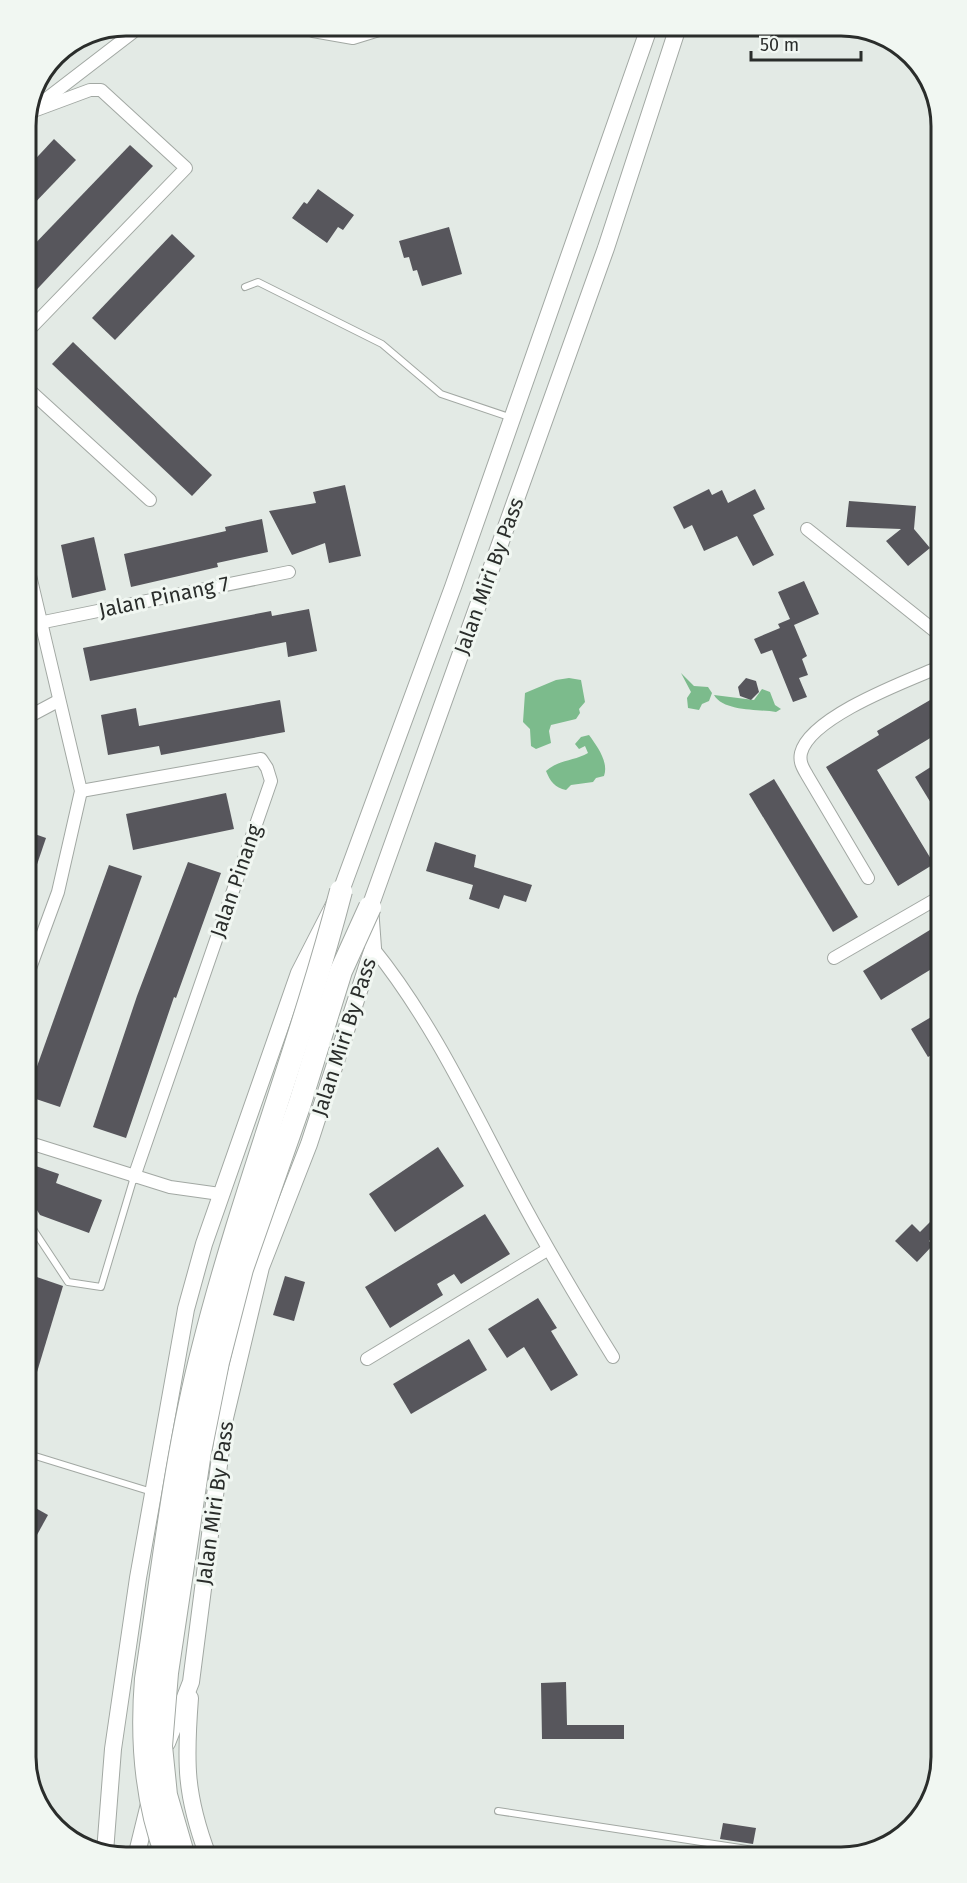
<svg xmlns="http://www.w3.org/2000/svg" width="967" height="1883" font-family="'Fira Sans',sans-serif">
<rect width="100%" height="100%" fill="#e3eae5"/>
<g fill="#7cbb8c">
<polygon points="681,673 694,686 708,687 712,693 709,701 702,704 699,710 688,708 687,698 691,692"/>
<polygon points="569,678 581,680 585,702 579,709 580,713 576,719 551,725 549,731 551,743 536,749 531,746 530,729 523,722 525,693 556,680"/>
<path d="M 762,689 L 770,692 L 775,705 L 781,709 L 776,712 C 759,709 724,712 714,695 L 754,700 Z"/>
<path d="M 589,735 C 597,746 609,762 604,776 L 596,778 L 593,782 L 571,785 L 566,790 C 555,788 550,781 546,771 C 558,760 574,761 588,753 L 585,746 L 579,749 L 575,744 L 581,737 Z"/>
</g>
<g fill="#57565c">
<polygon points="54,139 76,160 26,212 26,169"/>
<polygon points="130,145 153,166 26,301 26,253"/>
<polygon points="318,189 354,215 343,230 338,227 327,243 292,218 304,202 307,204"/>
<polygon points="449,227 462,274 422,286 417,270 413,271 409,257 404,258 399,241"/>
<polygon points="172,234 195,256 115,340 92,318"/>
<polygon points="73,342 212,475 192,496 52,364"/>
<polygon points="345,485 361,556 329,563 325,543 292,555 269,511 316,503 313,492"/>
<polygon points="709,489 712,495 722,490 728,503 755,489 765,509 753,515 774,555 753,566 737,536 704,551 692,525 684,529 673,507"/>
<polygon points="849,501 916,506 914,529 930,548 908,566 886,541 901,529 846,527"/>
<polygon points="262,519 268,552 217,563 218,567 131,587 124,554 226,531 225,527"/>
<polygon points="94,537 106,590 72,598 61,545"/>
<polygon points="804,581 819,614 794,625 807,656 802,659 808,675 799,678 807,697 793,702 772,650 761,654 754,639 780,628 778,624 790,619 778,592"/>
<polygon points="309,609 317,651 288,657 286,642 90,681 83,648 271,611 272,616"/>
<polygon points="746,678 756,681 759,692 751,700 740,696 738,687"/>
<polygon points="937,696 937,734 877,770 934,864 898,886 826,767 879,735 877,731"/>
<polygon points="280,700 285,732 161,755 159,746 108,755 101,715 136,708 139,726"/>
<polygon points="937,763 937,813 915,777"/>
<polygon points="774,779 858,917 833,932 749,794"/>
<polygon points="226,793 234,829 133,850 126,814"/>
<polygon points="29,832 46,838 31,882 29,882"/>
<polygon points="435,842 476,855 474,867 532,885 526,902 504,895 499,909 469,899 473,885 426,871"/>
<polygon points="188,862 221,873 176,998 174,997 126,1138 93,1127 137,996"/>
<polygon points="109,865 142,876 60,1107 30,1097 30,1086"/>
<polygon points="938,925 938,965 881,1000 863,971"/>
<polygon points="938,1013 938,1051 928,1057 911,1029"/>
<polygon points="438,1147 464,1186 395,1232 369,1194"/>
<polygon points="30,1164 59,1174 56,1183 102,1200 89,1233 40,1215 30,1199"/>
<polygon points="939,1213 939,1231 929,1241 933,1245 917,1262 895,1241 912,1224 920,1232"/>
<polygon points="485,1214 510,1254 461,1284 454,1274 437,1284 443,1295 390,1328 365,1287"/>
<polygon points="31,1275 63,1286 34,1382 31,1382"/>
<polygon points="285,1276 305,1282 294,1321 273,1315"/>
<polygon points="538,1298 557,1328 551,1331 578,1375 551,1391 524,1347 507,1358 488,1329"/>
<polygon points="469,1339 487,1370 411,1414 393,1384"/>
<polygon points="32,1506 48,1515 32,1544"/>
<polygon points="566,1682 567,1725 624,1725 624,1739 542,1739 541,1683"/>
<polygon points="723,1823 756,1828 753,1844 720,1839"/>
</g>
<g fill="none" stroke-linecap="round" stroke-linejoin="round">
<defs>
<g id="lane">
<polyline points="245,287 258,282 382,344 441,394 512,418"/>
<polyline points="31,1226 68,1282 101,1287 134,1177"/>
<polyline points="31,1430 33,1422"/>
<polyline points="32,1455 152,1492"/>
<polyline points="498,1811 760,1851"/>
</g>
<g id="street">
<polyline points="313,31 353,38 379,30"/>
<polyline points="37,106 132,33"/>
<polyline points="27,332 186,168 101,90 90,90 28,113"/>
<polyline points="27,388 150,500"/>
<polyline points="807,529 936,632"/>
<polyline points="28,567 81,791 58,892 29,971"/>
<polyline points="39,623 289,572"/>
<polyline points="28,717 58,701"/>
<polyline points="81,791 261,759 267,768 271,781 134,1177"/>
<path d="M 868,878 L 807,775 C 803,768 799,762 801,753 C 810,717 904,682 937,668"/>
<path d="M 373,948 C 429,1017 469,1101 510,1179 C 542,1240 577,1299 613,1357"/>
<polyline points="834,958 938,898"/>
<polyline points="30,1143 170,1187 220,1194"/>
<polyline points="367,1359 547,1250"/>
</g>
<g id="secondary">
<path d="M 190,1698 C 185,1763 185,1795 208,1856"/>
<polyline points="167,1743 191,1682 225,1418 261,1267 309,1144 373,948 370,907 606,248 678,27"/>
<polyline points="105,1852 113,1749 138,1578 186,1309 204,1244 299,973 341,891 453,587 649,28"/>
<polyline points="136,1857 150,1800"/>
</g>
</defs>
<use href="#lane" stroke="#a2a8a3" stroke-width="8"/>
<use href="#street" stroke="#a2a8a3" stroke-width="14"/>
<use href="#secondary" stroke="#a2a8a3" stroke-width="18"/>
<use href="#lane" stroke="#fff" stroke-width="6"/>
<use href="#street" stroke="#fff" stroke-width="12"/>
<use href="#secondary" stroke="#fff" stroke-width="16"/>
<defs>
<g id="highway-bridge">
<path d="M 167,1857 C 145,1799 141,1740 146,1679 C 163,1569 175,1456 203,1348 C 242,1193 301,1045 341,891"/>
<polyline points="184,1857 166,1795 161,1746 167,1673 200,1452 218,1362 242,1269 300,1103 341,971 370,907"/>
</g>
</defs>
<use href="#highway-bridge" stroke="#a2a8a3" stroke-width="24" stroke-linecap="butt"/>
<use href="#highway-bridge" stroke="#fff" stroke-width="22"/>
</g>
<g text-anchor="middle" stroke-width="6" stroke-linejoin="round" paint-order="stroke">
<g font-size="21" fill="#2a2d2b" stroke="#f1f7f2">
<text transform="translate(489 576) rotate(-70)" y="7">Jalan Miri By Pass</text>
<text transform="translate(164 597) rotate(-12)" y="7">Jalan Pinang 7</text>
<text transform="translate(236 881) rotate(-71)" y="7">Jalan Pinang</text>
<text transform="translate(344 1037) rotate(-72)" y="7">Jalan Miri By Pass</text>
<text transform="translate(215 1503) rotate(-82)" y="7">Jalan Miri By Pass</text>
</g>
</g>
<path d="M0 0H967V1883H0ZM126 36H841A90 90 0 0 1 931 126V1757A90 90 0 0 1 841 1847H126A90 90 0 0 1 36 1757V126A90 90 0 0 1 126 36Z" fill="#f1f7f2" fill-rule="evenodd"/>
<path fill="none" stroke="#2a2d2b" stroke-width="3" d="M126 36H841A90 90 0 0 1 931 126V1757A90 90 0 0 1 841 1847H126A90 90 0 0 1 36 1757V126A90 90 0 0 1 126 36Z"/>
<path d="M751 51v9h110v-9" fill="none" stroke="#2a2d2b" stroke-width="3"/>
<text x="760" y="51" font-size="18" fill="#2a2d2b" stroke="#f1f7f2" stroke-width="4.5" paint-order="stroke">50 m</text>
</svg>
